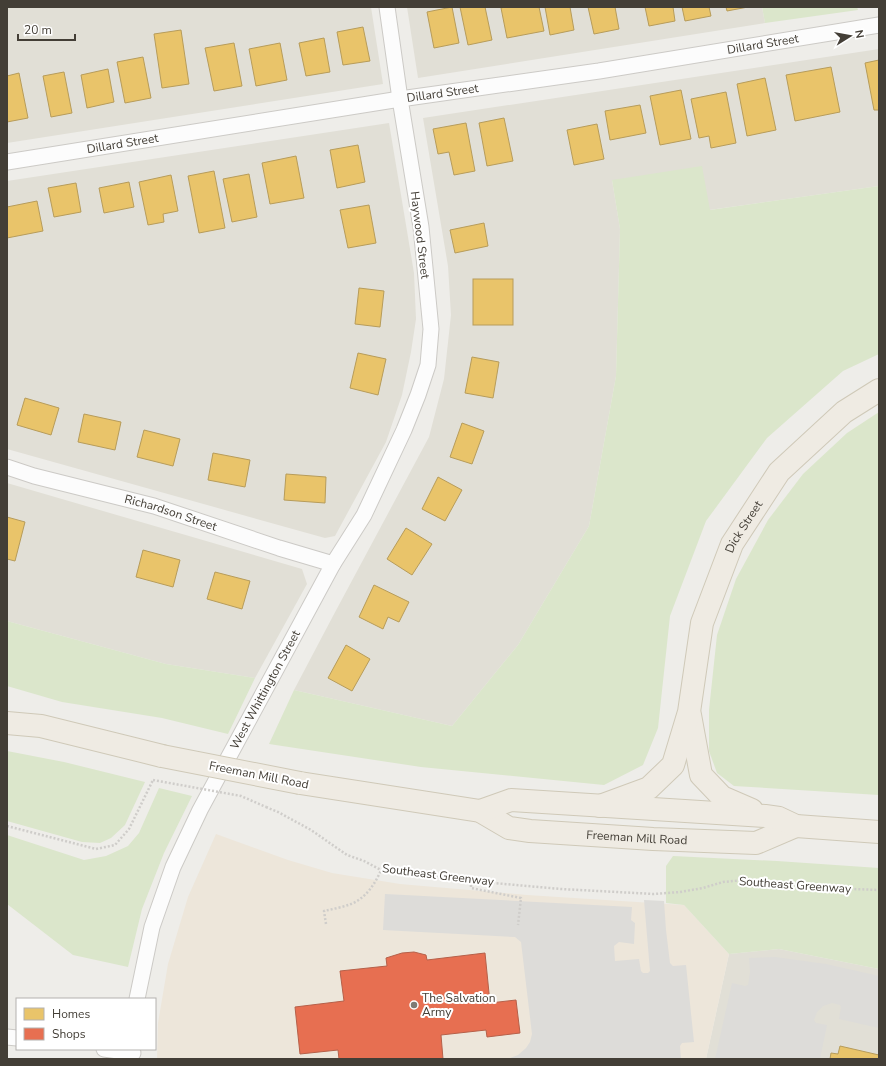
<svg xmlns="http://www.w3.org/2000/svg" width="886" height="1066" font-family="'Nunito Sans',sans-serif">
<rect width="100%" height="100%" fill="#eeede9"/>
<g fill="#e1dfd6">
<polygon points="7,7 371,7 383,84 7,143"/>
<polygon points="407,7 762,7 765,23 418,78"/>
<polygon points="879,49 879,186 709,210 612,180 620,229 616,376 589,526 518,645 452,726 294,690 333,616 429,437 444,379 451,315 448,266 423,118"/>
<polygon points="389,123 414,273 416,319 411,352 402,395 386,442 335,536 325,538 7,449 7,181"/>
<polygon points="7,483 302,569 307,584 255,678 166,664 7,621"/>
<polygon points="779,949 879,969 879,1059 706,1059 729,954"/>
</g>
<polygon fill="#ede6da" points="216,834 288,860 332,873 400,884 527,895 684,905 729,954 706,1059 157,1059 158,1023 168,964 188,897"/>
<g fill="#dbe6cb">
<polygon points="762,7 857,7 858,10 765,23"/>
<polygon points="702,166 710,210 879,186 879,354 843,371 767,438 706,521 670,616 658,728 643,765 604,785 421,767 269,744 294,690 452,726 518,645 589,526 616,376 620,229 612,180"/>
<polygon points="879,412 879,795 734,786 717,773 709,751 709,710 717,635 736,579 768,520 803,474 847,433"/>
<polygon points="7,621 166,664 255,678 228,734 162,718 62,702 7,686"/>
<polygon points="7,751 64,762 145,782 125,825 111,838 100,843 82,842 7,821"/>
<polygon points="159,788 192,796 164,853 142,909 128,967 73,955 7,904 7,835 84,860 106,856 128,846 139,833"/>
<polygon points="673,856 777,861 879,868 879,969 779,949 729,954 684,905 666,903 666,866"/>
</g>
<g fill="#dddcd9">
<polygon points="385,894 632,907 631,920 635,923 634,944 619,942 614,946 615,961 639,959 641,971 643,973 648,973 650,971 644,900 664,901 666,930 670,963 673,966 686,965 694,1042 682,1043 680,1046 681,1059 507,1059 518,1055 526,1048 530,1042 532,1034 521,942 515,937 383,930"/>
<polygon points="775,957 826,964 879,976 879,1028 839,1019 841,1007 840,1005 832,1003 823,1006 817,1012 814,1020 816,1023 827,1025 820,1059 715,1059 732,983 745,986 748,985 750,972 749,958"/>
</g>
<g fill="#e9c46a" stroke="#b79c5a">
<polygon points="452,7 459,43 434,48 427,12"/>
<polygon points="460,7 485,7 492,40 468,45"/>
<polygon points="505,7 539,7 544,31 507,38 501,8"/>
<polygon points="545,7 570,7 574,30 550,35"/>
<polygon points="588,7 615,7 619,29 594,34"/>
<polygon points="645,7 673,7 675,21 649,26"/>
<polygon points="682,7 709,7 711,16 685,21"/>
<polygon points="726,7 748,7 727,11"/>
<polygon points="363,27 370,61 343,65 337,32"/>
<polygon points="181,30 189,84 162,88 154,34"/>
<polygon points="324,38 330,72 306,76 299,43"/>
<polygon points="234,43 242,86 214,91 205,48"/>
<polygon points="280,43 287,80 256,86 249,49"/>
<polygon points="143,57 151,98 125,103 117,62"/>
<polygon points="879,60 879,110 874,110 865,63"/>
<polygon points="831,67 840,112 795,121 786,75"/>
<polygon points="108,69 114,102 87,108 81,75"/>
<polygon points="64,72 72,113 51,117 43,76"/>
<polygon points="19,73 28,118 7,122 7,76"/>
<polygon points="765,78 776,130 747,136 737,84"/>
<polygon points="681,90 691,139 660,145 650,96"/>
<polygon points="726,92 736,143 711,148 709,136 699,138 691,99"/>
<polygon points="640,105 646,133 610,140 605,111"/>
<polygon points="504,118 513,161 487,166 479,123"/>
<polygon points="466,123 475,171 454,175 449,152 438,154 433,129"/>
<polygon points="597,124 604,159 574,165 567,130"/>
<polygon points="358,145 365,182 337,188 330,150"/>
<polygon points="296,156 304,198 270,204 262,163"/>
<polygon points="214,171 225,228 199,233 188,176"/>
<polygon points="249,174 257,217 232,222 223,179"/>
<polygon points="171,175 178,211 163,214 164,222 148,225 139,182"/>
<polygon points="129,182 134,207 104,213 99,188"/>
<polygon points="76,183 81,212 54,217 48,188"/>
<polygon points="37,201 43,231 7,238 7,207"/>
<polygon points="369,205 376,243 348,248 340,210"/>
<polygon points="484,223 488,246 455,253 450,230"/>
<rect x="473" y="279" width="40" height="46"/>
<polygon points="359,288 384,291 380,327 355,324"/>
<polygon points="358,353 386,359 378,395 350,388"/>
<polygon points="472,357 499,362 493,398 465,393"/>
<polygon points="25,398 59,408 51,435 17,425"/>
<polygon points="84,414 121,422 115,450 78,442"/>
<polygon points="462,423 484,431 472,464 450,457"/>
<polygon points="144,430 180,439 173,466 137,457"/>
<polygon points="213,453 250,460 245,487 208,480"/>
<polygon points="286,474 326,477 325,503 284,500"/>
<polygon points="438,477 462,490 445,521 422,509"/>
<polygon points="7,517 25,522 15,561 7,559"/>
<polygon points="406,528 432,544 412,575 387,559"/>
<polygon points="143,550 180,560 173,587 136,577"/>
<polygon points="215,572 250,581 242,609 207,599"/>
<polygon points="374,585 409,602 399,622 388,617 383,629 359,617"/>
<polygon points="346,645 370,659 352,691 328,678"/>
<polygon points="840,1046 879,1055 879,1059 830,1059 831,1053 838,1054"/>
</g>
<polygon fill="#e76f51" stroke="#b66049" points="414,952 426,955 427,960 485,953 490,1003 516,1000 520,1033 487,1037 486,1030 441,1035 443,1059 339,1059 338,1050 300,1054 295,1007 344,1001 340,971 387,966 386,958 402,953"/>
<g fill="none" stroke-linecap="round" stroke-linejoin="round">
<defs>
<g id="street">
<path id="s1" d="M 7,162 L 400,99 L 599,71 L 879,25"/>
<path id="s2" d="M 7,467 L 34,476 L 154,506 L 279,548 L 333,564"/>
<path id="s3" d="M 137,999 L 152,927 L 173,867 L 200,810 L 333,564 L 364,515 L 404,430 L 418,395 L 428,365 L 431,329 L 421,227 L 400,99 L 387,7"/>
<polyline points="7,1037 17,1038"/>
<polyline points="104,1049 133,1053"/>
</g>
<g id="primary">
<polyline points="690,715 701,775 722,797 752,810"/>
<polyline points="7,723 41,726 162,756"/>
<path id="s4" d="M 300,783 L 480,811 L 509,828 L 530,831 L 653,839 L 756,843 L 796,826"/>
<path id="s5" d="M 600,806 L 649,788 L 673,765 L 689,712 L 702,623 L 732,544 L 779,472 L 844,412 L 879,390"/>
<polyline points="480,811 511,800 765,816 779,818 796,826 879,832"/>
</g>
</defs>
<use href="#street" stroke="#cccac6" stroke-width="17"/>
<use href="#primary" stroke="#cfc9b8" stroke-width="24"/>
<g stroke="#cfcdca" stroke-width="2.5" stroke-dasharray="2 2" stroke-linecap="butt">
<polyline points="266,807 278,812 311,830 347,855 364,861 381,870 415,875 471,881 561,889 654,894 680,892 703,888 723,882 744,880 826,888 879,890"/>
<polyline points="7,826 96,849 115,845 129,829 153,780"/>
<polyline points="471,881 471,888 521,898 518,925"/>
<path d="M 326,924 L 324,911 C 333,909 343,907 351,904 C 366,898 375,884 381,870"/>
</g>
<use href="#street" stroke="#fcfcfc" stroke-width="15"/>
<use href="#primary" stroke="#efebe3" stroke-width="22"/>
<defs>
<polyline id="primary-bridge" points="162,756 300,783"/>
</defs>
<use href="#primary-bridge" stroke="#cfc9b8" stroke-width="24" stroke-linecap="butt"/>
<polyline stroke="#cfcdca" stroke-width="2.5" stroke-dasharray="2 2" stroke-linecap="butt" points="153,780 241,796 266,807"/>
<use href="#primary-bridge" stroke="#efebe3" stroke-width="22"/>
</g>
<circle fill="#7f7b75" stroke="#fff" stroke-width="1.5" cx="414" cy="1005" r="4"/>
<g text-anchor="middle" stroke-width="4" stroke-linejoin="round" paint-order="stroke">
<g font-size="12" fill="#433e36" stroke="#fff">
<text dy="4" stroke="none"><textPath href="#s1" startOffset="765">Dillard Street</textPath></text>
<text dy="4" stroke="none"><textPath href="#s1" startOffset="441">Dillard Street</textPath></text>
<text dy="4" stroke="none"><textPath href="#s1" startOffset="117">Dillard Street</textPath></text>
<text transform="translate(420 235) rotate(83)" y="4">Haywood Street</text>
<text dy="4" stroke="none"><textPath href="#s2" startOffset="170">Richardson Street</textPath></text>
<text dy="4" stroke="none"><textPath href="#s5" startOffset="336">Dick Street</textPath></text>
<text dy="4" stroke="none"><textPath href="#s3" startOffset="337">West Whittington Street</textPath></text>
<text transform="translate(259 775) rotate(11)" y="4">Freeman Mill Road</text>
<text dy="4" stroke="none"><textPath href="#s4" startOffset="344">Freeman Mill Road</textPath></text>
<text transform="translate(438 875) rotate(7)" y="4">Southeast Greenway</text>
<text transform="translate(795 885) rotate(4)" y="4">Southeast Greenway</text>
</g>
<g font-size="12" fill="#433e36" stroke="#fff" text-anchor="start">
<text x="422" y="1002">The Salvation<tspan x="422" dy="14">Army</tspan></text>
</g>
</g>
<rect width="886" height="1066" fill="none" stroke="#433e36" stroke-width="16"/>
<rect x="16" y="998" width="140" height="52" fill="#ffffff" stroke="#b4b2af"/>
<rect x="24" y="1008" width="20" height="12" fill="#e9c46a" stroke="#b4b2af"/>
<text x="52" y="1018" font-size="12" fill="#433e36">Homes</text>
<rect x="24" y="1028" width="20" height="12" fill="#e76f51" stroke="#b4b2af"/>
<text x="52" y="1038" font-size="12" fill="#433e36">Shops</text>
<g transform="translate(850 36) rotate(79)" stroke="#ffffff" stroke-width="3" paint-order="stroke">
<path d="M0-3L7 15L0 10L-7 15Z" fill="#433e36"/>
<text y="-6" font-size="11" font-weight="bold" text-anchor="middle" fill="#433e36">N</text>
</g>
<path d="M18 34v6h57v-6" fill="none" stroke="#433e36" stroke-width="2"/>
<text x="24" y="34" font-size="12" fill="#433e36" stroke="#ffffff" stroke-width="3" paint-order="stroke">20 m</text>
</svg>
